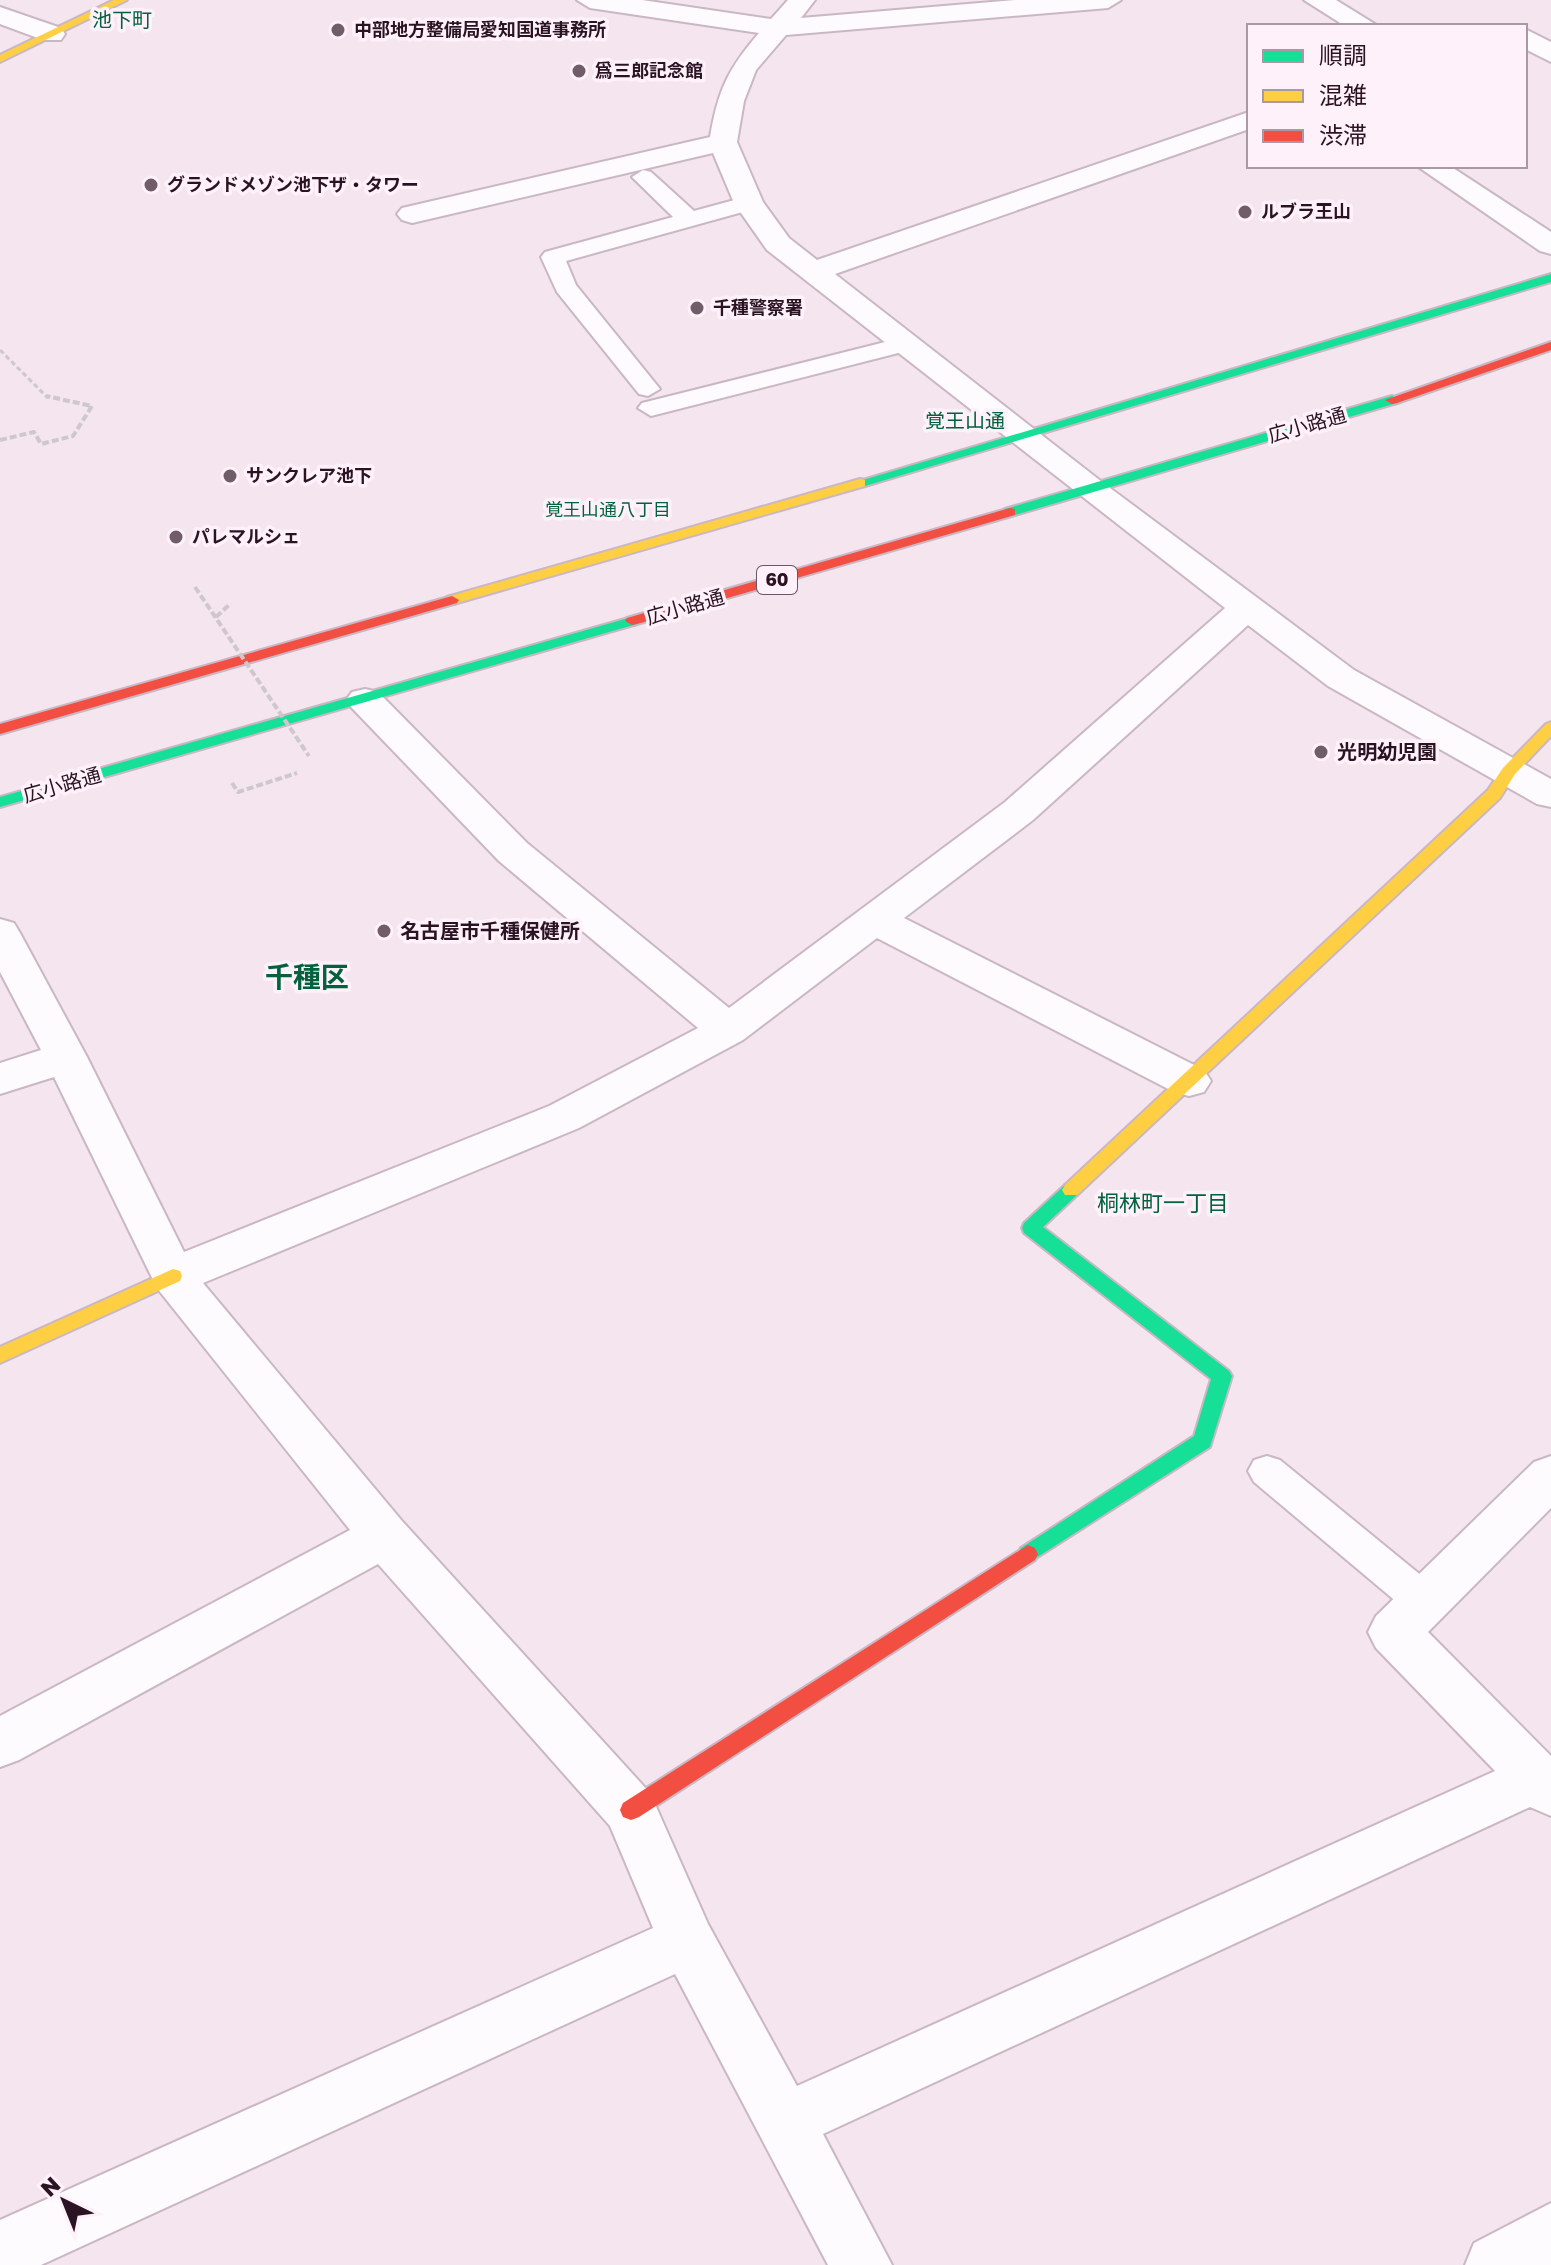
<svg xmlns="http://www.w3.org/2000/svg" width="1551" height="2265" font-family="'Golos Text','Noto Sans JP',sans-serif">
<rect width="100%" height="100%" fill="#f4e5ef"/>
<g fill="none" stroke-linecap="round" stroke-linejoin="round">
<defs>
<g id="lane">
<polygon points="643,170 651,172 694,211 749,196 760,203 757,208 566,261 576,285 660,389 648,396 639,394 557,292 541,257 545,252 673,217 632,177"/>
<polygon points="905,337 917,344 914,349 651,416 638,408 642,403"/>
<polygon points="1267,1456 1280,1460 1439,1590 1445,1602 1439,1614 1425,1619 1411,1614 1254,1482 1248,1471 1254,1460"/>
</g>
<g id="street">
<path d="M 577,0 L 642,0 L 771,19 L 788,0 L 815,0 L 801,18 L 1015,0 L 1121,0 L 1108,8 L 786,35 L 756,70 L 744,101 L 737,142 L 763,202 L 789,238 L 817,260 L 1249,112 L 1249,129 L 835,274 L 1102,482 L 1354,670 L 1551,779 L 1551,807 L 1537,804 L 1328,686 L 1248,625 L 1033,820 L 904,918 L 1204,1070 L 1211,1081 L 1204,1092 L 1189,1096 L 1174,1092 L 877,938 L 743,1040 L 579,1128 L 203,1283 L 402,1521 L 650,1793 L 708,1924 L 797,2086 L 1495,1771 L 1376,1648 L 1368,1632 L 1376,1616 L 1534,1462 L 1551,1456 L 1551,1508 L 1428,1632 L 1551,1756 L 1551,1816 L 1530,1807 L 823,2134 L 892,2265 L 828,2265 L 675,1974 L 41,2265 L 0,2265 L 0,2220 L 653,1928 L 610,1826 L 378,1564 L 19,1760 L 0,1767 L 0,1716 L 350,1530 L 157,1288 L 54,1077 L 0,1094 L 0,1063 L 41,1050 L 0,972 L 0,919 L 14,923 L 20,933 L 87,1057 L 184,1252 L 549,1106 L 698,1028 L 499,861 L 352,708 L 346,700 L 352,692 L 365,689 L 378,692 L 527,843 L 729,1008 L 1005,802 L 1225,608 L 767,250 L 734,203 L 713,153 L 412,223 L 402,220 L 397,214 L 402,208 L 710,137 C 718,90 728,69 759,33 L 590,8 Z"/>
<polygon points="1304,0 1336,0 1378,26 1345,26"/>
<polygon points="0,7 61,28 65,34 61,40 43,40 0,24"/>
<polygon points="1525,29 1551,42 1551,62 1525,49"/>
<polygon points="1417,166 1450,166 1551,232 1551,254 1540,251"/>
<polygon points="1551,2203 1551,2265 1465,2265 1474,2243"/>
</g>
<g id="fast">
<polygon points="1551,274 1551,282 865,486 855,486 853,483"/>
<polygon points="1392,396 1399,400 1397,403 1015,515 1005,515 1003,512 1005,509"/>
<polygon points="632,617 639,621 637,624 0,807 0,797"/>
<polygon points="1071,1183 1077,1185 1080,1190 1077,1195 1043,1227 1229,1371 1232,1376 1210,1447 1028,1563 1021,1560 1018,1554 1021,1548 1194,1436 1211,1379 1024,1233 1022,1228 1024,1223 1065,1185"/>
</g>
<g id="slow">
<polygon points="114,0 127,0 0,62 0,55"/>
<polygon points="860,479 865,480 865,486 457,603 452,604 445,600 447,597"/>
<polygon points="1551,722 1551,736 1515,774 1500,798 1077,1195 1065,1195 1062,1190 1065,1185 1488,790 1503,768 1546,724"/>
<polygon points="173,1269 180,1271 182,1276 180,1281 0,1363 0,1347"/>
</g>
<g id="jam">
<polygon points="1551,342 1551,350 1397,403 1392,404 1385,400"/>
<polygon points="1010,508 1015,509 1015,515 637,624 632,625 625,621 627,618"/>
<polygon points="452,596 459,600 457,603 0,734 0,724"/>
<polygon points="1028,1545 1035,1548 1038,1554 1035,1560 639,1817 631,1820 623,1817 620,1810 623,1803"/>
</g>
</defs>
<use href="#lane" stroke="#cab7c4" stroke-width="4"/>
<use href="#street" stroke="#cab7c4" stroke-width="4"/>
<use href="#fast" stroke="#cab7c4" stroke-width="4"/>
<use href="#slow" stroke="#cab7c4" stroke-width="4"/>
<use href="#jam" stroke="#cab7c4" stroke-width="4"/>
<polyline stroke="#cec8cc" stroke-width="3" stroke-dasharray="5 3" stroke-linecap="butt" points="0,350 48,398"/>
<g stroke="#cec8cc" stroke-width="4" stroke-dasharray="7 3" stroke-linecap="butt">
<polyline points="0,440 34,432 41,444 73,436 92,406 46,396"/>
<polyline points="216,617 230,604"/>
<polyline points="232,783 238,792 297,773"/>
</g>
<use href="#lane" fill="#fdfbfd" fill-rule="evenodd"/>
<use href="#street" fill="#fdfbfd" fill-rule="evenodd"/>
<use href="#fast" fill="#16e098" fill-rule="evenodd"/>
<use href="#slow" fill="#ffcf43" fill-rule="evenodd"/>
<use href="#jam" fill="#f24e42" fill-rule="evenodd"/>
<polyline stroke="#cec8cc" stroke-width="4" stroke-dasharray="7 3" stroke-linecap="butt" points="195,587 309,756"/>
</g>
<g fill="#715c6a" stroke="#fff1fa" stroke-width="3">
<circle cx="338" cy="30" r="8"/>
<circle cx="579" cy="71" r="8"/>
<circle cx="151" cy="185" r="8"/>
<circle cx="1245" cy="212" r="8"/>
<circle cx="697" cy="308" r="8"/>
<circle cx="230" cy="476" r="8"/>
<circle cx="176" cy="537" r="8"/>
<circle cx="1321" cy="752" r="8"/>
<circle cx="384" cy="931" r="8"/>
</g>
<g text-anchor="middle" stroke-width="7" stroke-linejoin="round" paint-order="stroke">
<g font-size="18" font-weight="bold" fill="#2a1323" stroke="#fff1fa" text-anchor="start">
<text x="354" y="36">中部地方整備局愛知国道事務所</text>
<text x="595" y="77">爲三郎記念館</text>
<text x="167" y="191">グランドメゾン池下ザ・タワー</text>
<text x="1261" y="218">ルブラ王山</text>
<text x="713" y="314">千種警察署</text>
<text x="246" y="482">サンクレア池下</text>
<text x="192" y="543">パレマルシェ</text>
</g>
<g font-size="18" fill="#02623d" stroke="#fff1fa">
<text x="608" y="516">覚王山通八丁目</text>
</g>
<rect fill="#fff1fa" stroke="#6a5664" stroke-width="2" x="757" y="566" width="40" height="28" rx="6"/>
<g font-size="18" font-weight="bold" fill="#2a1323">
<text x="777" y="586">60</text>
</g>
<g font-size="20" fill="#02623d" stroke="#fff1fa">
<text x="122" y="27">池下町</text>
<text x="965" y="428">覚王山通</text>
</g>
<g font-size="20" fill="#2a1323" stroke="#fff1fa">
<text transform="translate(1307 425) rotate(-16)" y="7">広小路通</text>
<text transform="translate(685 607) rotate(-16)" y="7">広小路通</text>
<text transform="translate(62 785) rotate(-16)" y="7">広小路通</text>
</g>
<g font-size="20" font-weight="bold" fill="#2a1323" stroke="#fff1fa" text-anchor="start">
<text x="1337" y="759">光明幼児園</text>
<text x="400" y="938">名古屋市千種保健所</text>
</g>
<g font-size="22" fill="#02623d" stroke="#fff1fa">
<text x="1163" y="1211">桐林町一丁目</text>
</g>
<g font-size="28" font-weight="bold" fill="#02623d" stroke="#fff1fa">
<text x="307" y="987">千種区</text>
</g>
</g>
<rect x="1247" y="24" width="280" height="144" fill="#fff1fa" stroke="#aa98a4" stroke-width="2"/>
<rect x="1263" y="50" width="40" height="12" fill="#16e098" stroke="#aa98a4" stroke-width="2"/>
<text x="1319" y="64" font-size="24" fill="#2a1323">順調</text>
<rect x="1263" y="90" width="40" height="12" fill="#ffcf43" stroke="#aa98a4" stroke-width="2"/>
<text x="1319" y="104" font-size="24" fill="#2a1323">混雑</text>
<rect x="1263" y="130" width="40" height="12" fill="#f24e42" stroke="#aa98a4" stroke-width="2"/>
<text x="1319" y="144" font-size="24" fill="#2a1323">渋滞</text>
<g transform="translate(64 2201) rotate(317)" stroke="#fff1fa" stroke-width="6" paint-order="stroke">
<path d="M0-6L14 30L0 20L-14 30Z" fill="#2a1323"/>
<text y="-12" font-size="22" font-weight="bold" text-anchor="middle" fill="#2a1323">N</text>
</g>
</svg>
